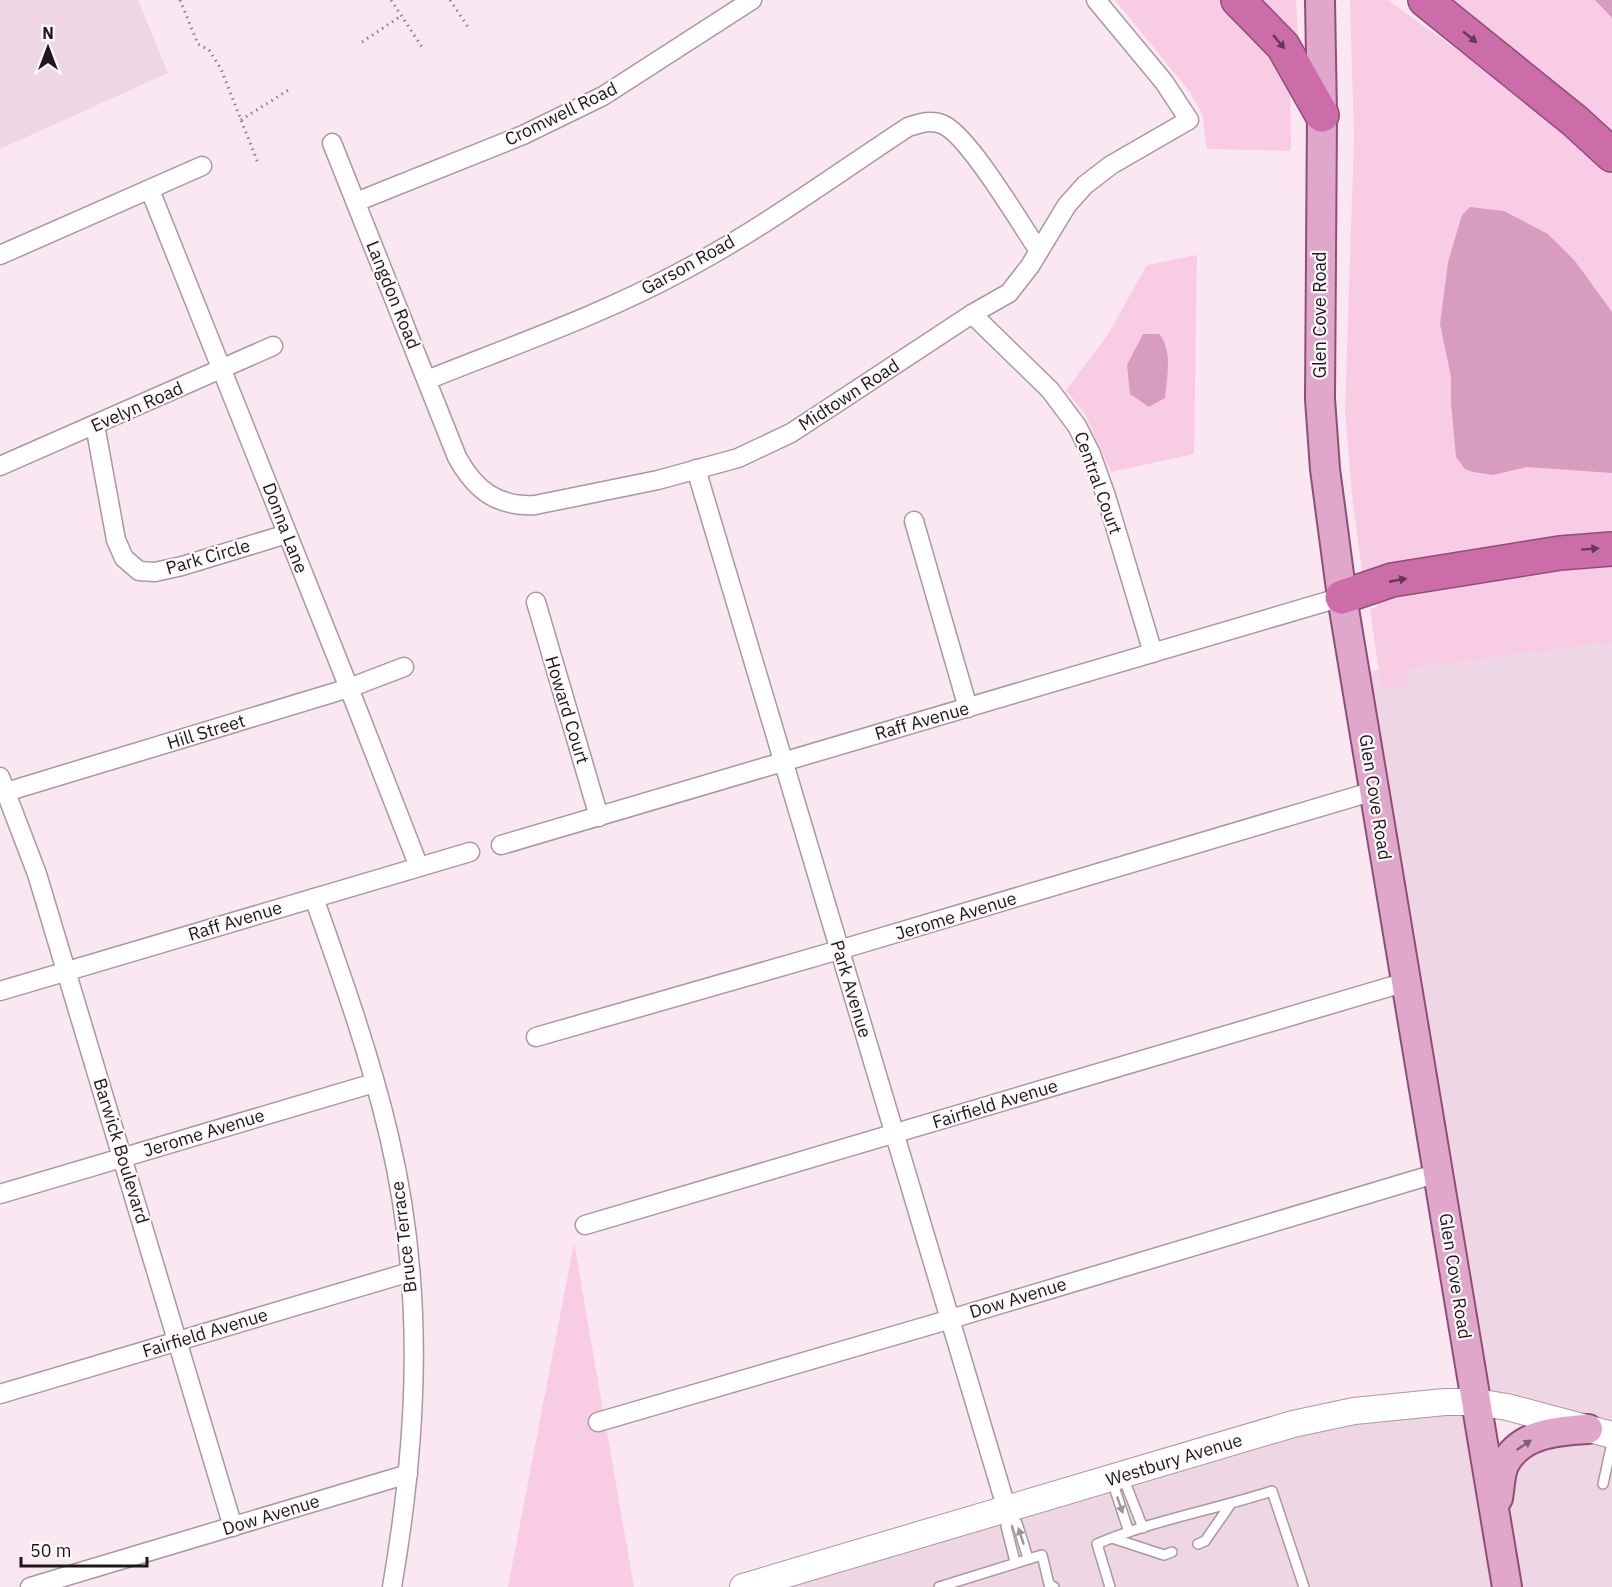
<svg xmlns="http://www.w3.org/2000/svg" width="1612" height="1587" font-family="'IBM Plex Sans',sans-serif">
<rect width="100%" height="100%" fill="#fae7f2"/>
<g fill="#efd6e4" fill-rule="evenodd">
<polygon points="0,0 138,0 168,73 0,149"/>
<path d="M 1612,638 L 1612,1587 L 756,1587 L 1275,1427 L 1475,1401 L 1355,673 ZM 1476,1402 L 1557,1431 L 1503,1466 Z"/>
</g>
<g fill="#f9cce6">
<polygon points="1115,0 1227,0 1290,77 1291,151 1207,149 1202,114 1189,91"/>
<polygon points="1252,0 1296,0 1298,37 1295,41 1293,39 1291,28 1286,27"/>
<polygon points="1350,0 1388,0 1528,101 1612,175 1612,532 1585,533 1463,550 1464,559 1362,572 1352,495 1345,411 1354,138"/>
<polygon points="1450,0 1612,0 1612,132 1512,48"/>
<polygon points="1197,255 1194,454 1111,472 1085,414 1066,390 1107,336 1147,265"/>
<polygon points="1612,560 1612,642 1406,668 1409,686 1387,689 1381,686 1370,609 1376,607 1380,601 1378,597"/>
<polygon points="574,1243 634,1587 508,1587"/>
</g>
<g fill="#d89cc0">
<polygon points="1595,0 1612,0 1612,18"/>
<polygon points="1470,207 1504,211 1548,234 1575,261 1612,312 1612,473 1527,467 1493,475 1473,472 1465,469 1456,457 1451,403 1451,377 1440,324 1448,262 1462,215"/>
<path d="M 1143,334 L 1159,334 C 1173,349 1167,379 1165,398 L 1149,407 L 1130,394 L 1127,365 Z"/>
</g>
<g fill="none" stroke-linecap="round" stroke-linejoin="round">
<defs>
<g id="lane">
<polyline points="1123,1477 1143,1528"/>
<polyline points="1112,1481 1129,1532"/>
<polyline points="1603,1484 1612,1443"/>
<polyline points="1007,1512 1009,1517 1006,1526 1015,1562"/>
<polyline points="1009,1517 1017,1523 1028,1558"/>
<polyline points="1112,1538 1164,1555 1172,1552"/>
<polyline points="1198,1544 1205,1541 1230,1505"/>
<polyline points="939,1587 1042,1555 1049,1584 1054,1587"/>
<path d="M 1110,1587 L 1097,1544 C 1153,1520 1214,1510 1272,1491 L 1304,1587"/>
</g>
<g id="street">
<path d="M 332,143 L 457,457 C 475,490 497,507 535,505 L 658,480 L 738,458 L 791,433 L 972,314 L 1009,293 L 1030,266 L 1067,205 L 1085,185 L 1111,165 L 1189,120 L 1164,82 L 1096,0"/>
<polyline points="150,190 349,688 419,867"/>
<polyline points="356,202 523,135 603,96 752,0"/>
<polyline points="0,255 202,166"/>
<polyline points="972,314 1050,390 1077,426 1091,454 1106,496 1153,653"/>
<path d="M 427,380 C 514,345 604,314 686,269 C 763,228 835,175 908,127 C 920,123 932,119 944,125 C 970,138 1020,223 1039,251"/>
<polyline points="95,425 116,540 124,558 139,571 155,572 182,566 287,534"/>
<polyline points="0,466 273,346"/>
<polyline points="696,469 1007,1510"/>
<polyline points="914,521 968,708"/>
<polyline points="536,602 599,817"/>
<polyline points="0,777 37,874 233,1527"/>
<polyline points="6,792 349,688 404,667"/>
<polyline points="501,845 1342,597"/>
<path d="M 314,898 C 342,977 370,1055 389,1136 C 425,1287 418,1436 392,1587"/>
<polyline points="0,991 470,852"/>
<polyline points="536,1037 839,950 1374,791"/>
<polyline points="0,1194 374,1083"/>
<polyline points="585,1225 1406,982"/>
<polyline points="0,1394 410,1272"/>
<polyline points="598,1422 934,1324 1438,1173"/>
<polyline points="30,1587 408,1474"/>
</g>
<polyline id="secondary" points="743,1587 1293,1424 1354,1411 1445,1402 1476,1402 1507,1407 1612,1435"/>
<g id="primary">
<polyline points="1320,0 1322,115 1320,399 1325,469 1342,597 1507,1587"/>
<path d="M 1498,1498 C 1500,1488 1500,1474 1504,1465 C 1520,1433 1557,1431 1588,1429"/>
</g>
<g id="highway">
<polyline points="1238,0 1283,46 1322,115"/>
<polyline points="1425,0 1575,121 1612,155"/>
<polyline points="1342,597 1392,580 1560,553 1612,549"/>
</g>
</defs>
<use href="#lane" stroke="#a998a1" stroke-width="12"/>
<use href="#street" stroke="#a998a1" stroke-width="21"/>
<use href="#secondary" stroke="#a998a1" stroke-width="28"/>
<use href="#primary" stroke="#8f4e77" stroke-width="32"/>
<use href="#highway" stroke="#8f4e77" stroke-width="36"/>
<g stroke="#8e8189" stroke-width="3" stroke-dasharray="1.5 4.5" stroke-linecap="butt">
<polyline points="180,0 198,44 209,50 221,69 258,163"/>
<polyline points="391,0 424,50"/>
<polyline points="450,0 468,27"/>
<polyline points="362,42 401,16"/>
<polyline points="241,120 290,89"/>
</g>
<use href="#lane" stroke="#fff" stroke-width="9"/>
<use href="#street" stroke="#fff" stroke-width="18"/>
<use href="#secondary" stroke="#fff" stroke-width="26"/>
<use href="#primary" stroke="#e0a7cb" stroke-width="28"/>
<use href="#highway" stroke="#cc6ca8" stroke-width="33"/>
</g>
<defs><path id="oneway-solid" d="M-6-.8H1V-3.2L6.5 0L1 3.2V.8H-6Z" transform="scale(1.5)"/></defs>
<g fill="#633953">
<use href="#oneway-solid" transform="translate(1470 37) rotate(39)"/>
<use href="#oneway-solid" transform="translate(1279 42) rotate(50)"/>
<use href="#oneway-solid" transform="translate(1590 549) rotate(-4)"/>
<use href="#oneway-solid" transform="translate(1398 580) rotate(-11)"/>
</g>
<use fill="#7e5f73" href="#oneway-solid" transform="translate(1524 1445) rotate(-34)"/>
<g fill="#999798">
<use href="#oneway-solid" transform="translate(1120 1505) rotate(71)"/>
<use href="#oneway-solid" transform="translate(1021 1536) rotate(-108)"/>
</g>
<g text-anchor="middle" stroke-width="4.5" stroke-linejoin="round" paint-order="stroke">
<g font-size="18" fill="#1d171b" stroke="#fdf9fb">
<text transform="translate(561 114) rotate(-26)" y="6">Cromwell Road</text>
<text transform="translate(688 265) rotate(-29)" y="6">Garson Road</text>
<text transform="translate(393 295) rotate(68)" y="6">Langdon Road</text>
<text transform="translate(1320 315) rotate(-90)" y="6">Glen Cove Road</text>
<text transform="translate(849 395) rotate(-33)" y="6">Midtown Road</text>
<text transform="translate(137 407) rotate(-24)" y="6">Evelyn Road</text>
<text transform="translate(1098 483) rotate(70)" y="6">Central Court</text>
<text transform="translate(285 528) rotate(69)" y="6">Donna Lane</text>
<text transform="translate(208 557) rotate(-16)" y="6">Park Circle</text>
<text transform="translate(567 710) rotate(73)" y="6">Howard Court</text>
<text transform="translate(922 721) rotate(-16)" y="6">Raff Avenue</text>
<text transform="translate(206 732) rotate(-17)" y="6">Hill Street</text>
<text transform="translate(1375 797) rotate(81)" y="6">Glen Cove Road</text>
<text transform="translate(956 916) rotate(-17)" y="6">Jerome Avenue</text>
<text transform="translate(235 921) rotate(-17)" y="6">Raff Avenue</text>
<text transform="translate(851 989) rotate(73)" y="6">Park Avenue</text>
<text transform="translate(995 1104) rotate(-17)" y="6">Fairfield Avenue</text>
<text transform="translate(204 1133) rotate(-17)" y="6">Jerome Avenue</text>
<text transform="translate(121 1151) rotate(73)" y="6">Barwick Boulevard</text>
<text transform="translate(404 1237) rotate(-97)" y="6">Bruce Terrace</text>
<text transform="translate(1455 1276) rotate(81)" y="6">Glen Cove Road</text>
<text transform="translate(1018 1298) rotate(-17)" y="6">Dow Avenue</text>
<text transform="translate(205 1333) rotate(-17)" y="6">Fairfield Avenue</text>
<text transform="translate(1174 1460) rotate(-17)" y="6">Westbury Avenue</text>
<text transform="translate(271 1515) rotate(-17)" y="6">Dow Avenue</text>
</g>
</g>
<g transform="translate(48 48)" stroke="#fdf9fb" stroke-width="4.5" paint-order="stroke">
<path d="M0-4.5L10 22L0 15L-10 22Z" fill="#1d171b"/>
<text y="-9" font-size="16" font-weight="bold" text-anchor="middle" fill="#1d171b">N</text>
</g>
<path d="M21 1557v9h126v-9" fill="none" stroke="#1d171b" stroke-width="3"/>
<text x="30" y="1557" font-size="18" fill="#1d171b" stroke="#fdf9fb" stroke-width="4.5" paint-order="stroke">50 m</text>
</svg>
